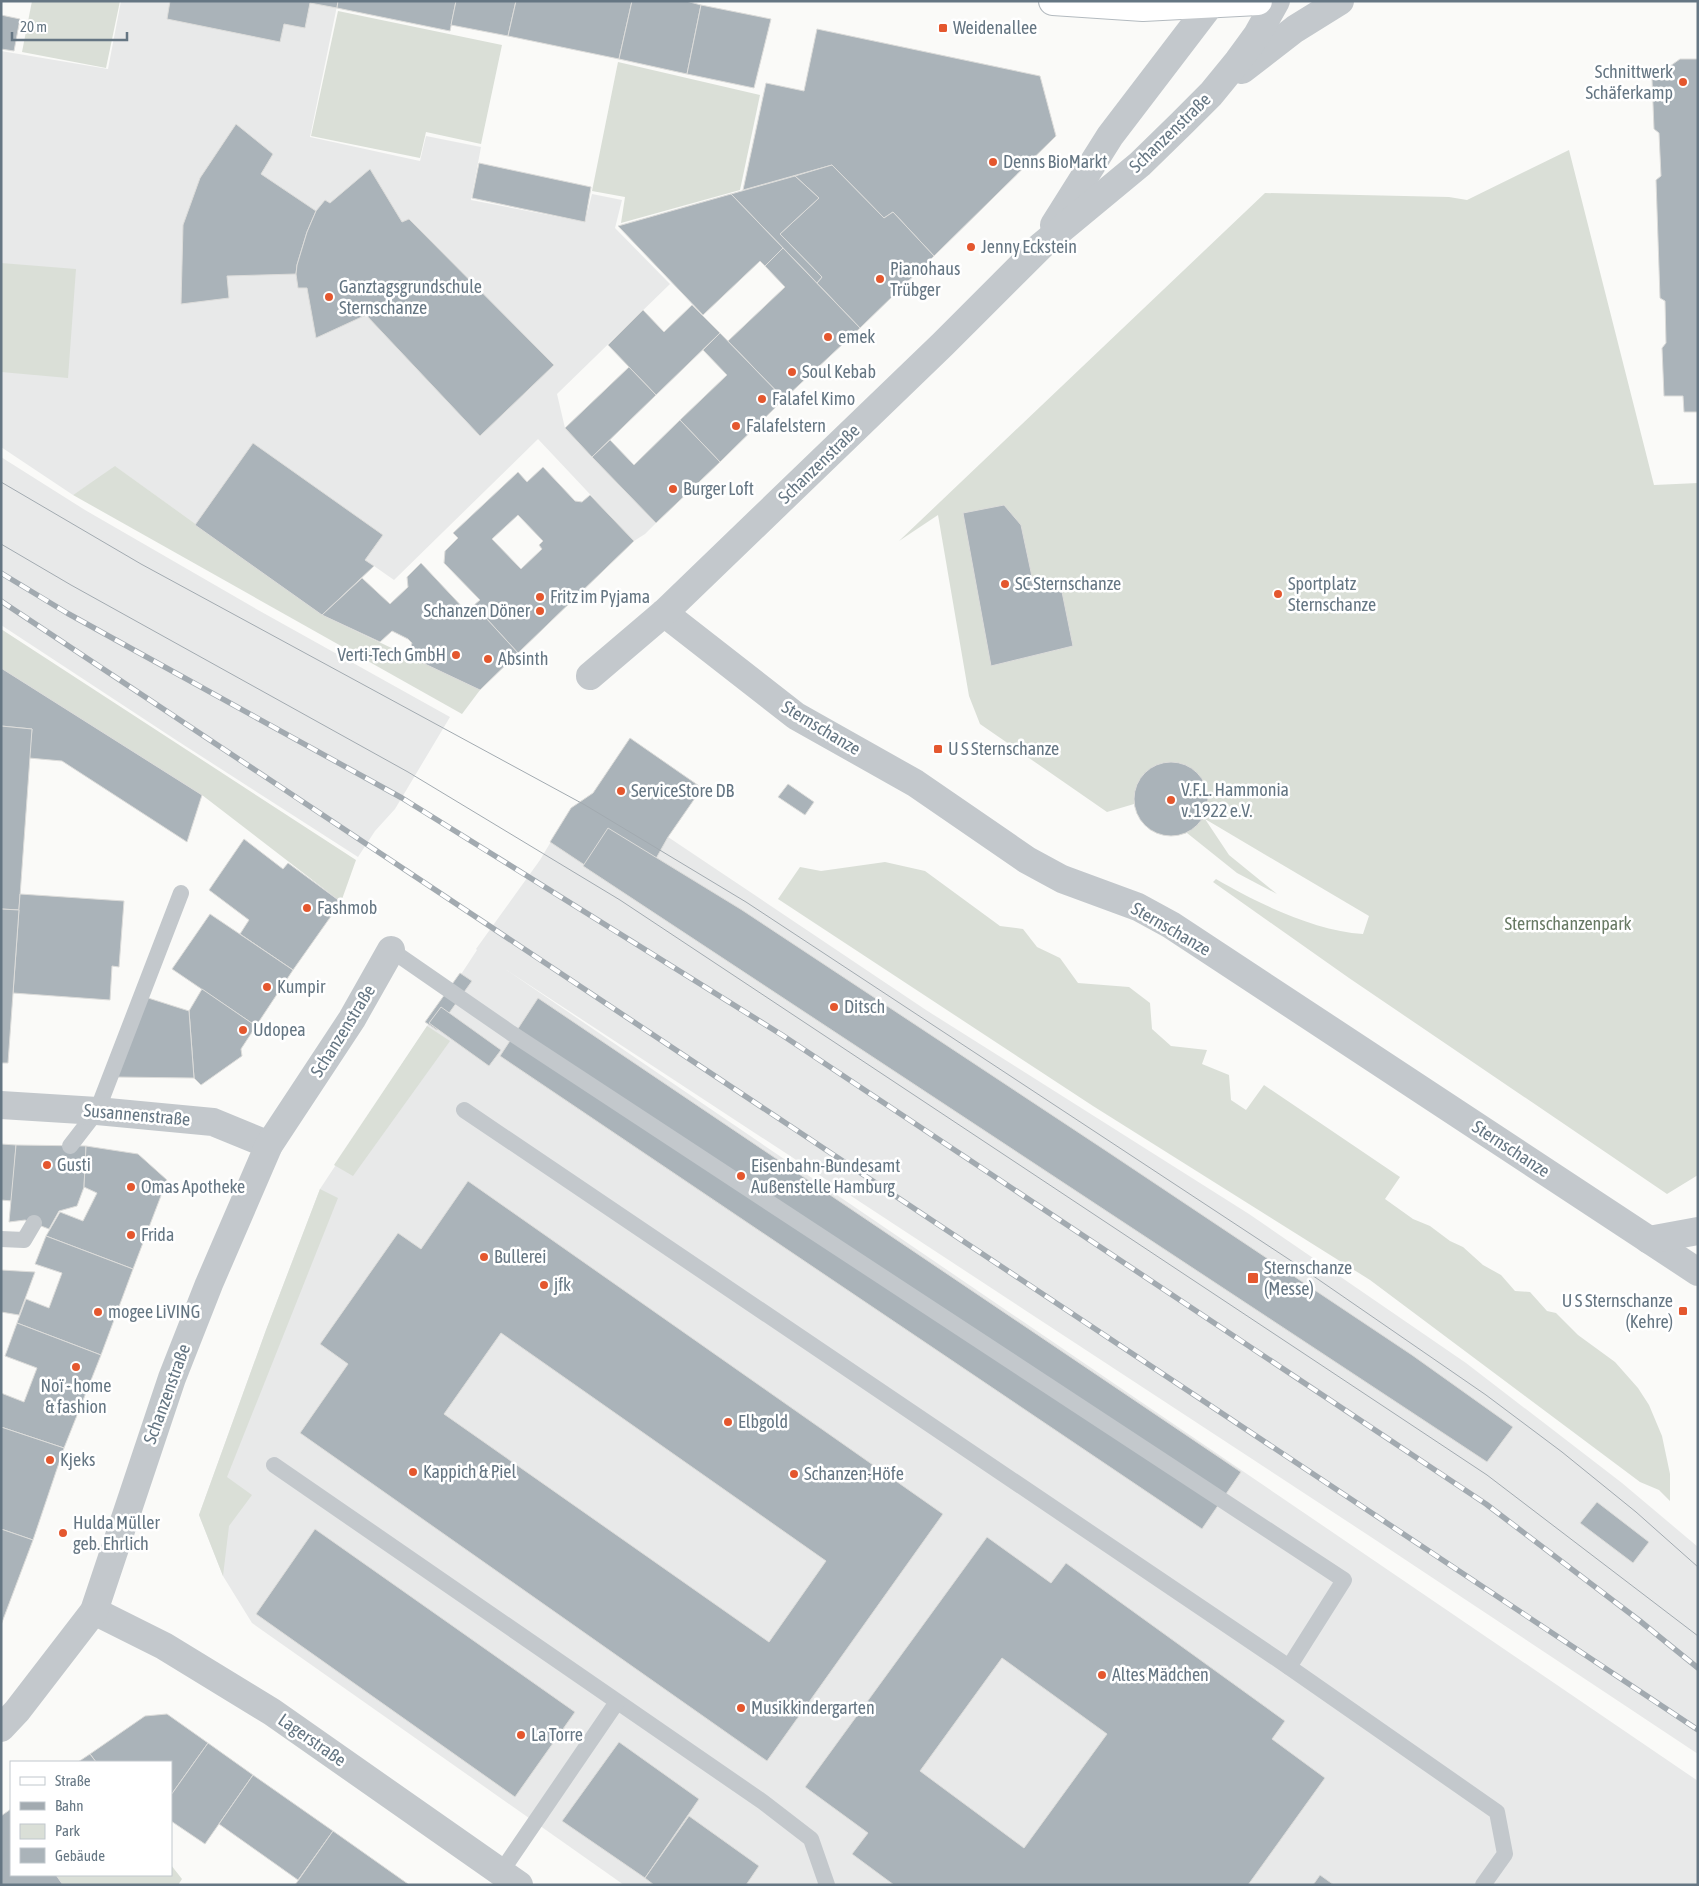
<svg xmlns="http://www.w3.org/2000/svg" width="1699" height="1886" font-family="'Asap Condensed',sans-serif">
<rect width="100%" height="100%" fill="#fafaf8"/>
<g fill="#e8e9e9">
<polygon points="121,1 338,1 310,137 420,161 426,136 481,147 471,200 585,222 592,194 622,200 615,228 670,284 557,394 565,428 656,523 645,534 634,541 538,439 394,580 374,566 322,615 116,467 73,495 1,447 1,51 108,69"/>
<polygon points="1,457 85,510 258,610 450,717 395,809 375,831 358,857 176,740 1,625"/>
<polygon points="630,738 702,788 668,837 926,1010 1249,1214 1466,1363 1622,1483 1698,1547 1698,1754 1371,1537 505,969 1698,1781 1698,1885 624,1885 252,1623 223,1576 199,1515 266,1330 320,1189 477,950 476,949 540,860 571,808 593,793"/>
</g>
<g fill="#dadfd7">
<polygon points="32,1 120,1 106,68 22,52"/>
<polygon points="338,11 502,45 481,144 426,132 420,158 311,136"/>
<polygon points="618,62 760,95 740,190 621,223 625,197 592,191"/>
<path d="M 1569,150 L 1654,485 L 1698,483 L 1698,1175 L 1667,1194 L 1349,978 L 1213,882 L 1216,879 C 1257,903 1315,931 1363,934 L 1369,916 L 1205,819 L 1229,855 L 1277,894 L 1237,873 L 1187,833 C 1159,840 1143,831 1134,804 L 1107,812 L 980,724 L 969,696 L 938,515 L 899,541 L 1265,193 L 1449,197 L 1467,200 Z"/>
<polygon points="1,263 76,269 68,378 1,372"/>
<polygon points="115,466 322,615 480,690 462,714 73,495"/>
<polygon points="1,629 356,860 341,902 202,795 1,668"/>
<polygon points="885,862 925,871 1000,926 1023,929 1037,947 1060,958 1078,983 1129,987 1150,1003 1152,1029 1171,1046 1207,1050 1202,1064 1229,1075 1231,1100 1246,1110 1264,1085 1400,1177 1385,1199 1413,1219 1430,1226 1450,1241 1463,1247 1483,1265 1501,1275 1515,1291 1530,1292 1547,1311 1556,1313 1578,1335 1615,1362 1638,1388 1649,1405 1662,1436 1670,1474 1670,1501 1659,1490 1640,1482 1370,1280 1093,1106 778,899 800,867 821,871"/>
<polygon points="427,1026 450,1041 353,1176 334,1165"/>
<polygon points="320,1189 338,1198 227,1477 252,1495 229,1526 223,1576 199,1515 266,1330"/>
<polygon points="171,1865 182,1879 178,1885 63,1885 56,1875 171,1875"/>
</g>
<g fill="#aab3b9" stroke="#dcdcda" fill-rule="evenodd">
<polygon points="170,1 338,1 337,8 310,3 305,28 284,24 280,42 167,19"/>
<polygon points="338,1 456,1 450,31 337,8"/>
<polygon points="456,1 516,1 508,36 451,25"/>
<polygon points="516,1 632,1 619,59 508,36"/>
<polygon points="632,1 686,1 701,5 687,74 619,59"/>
<polygon points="701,5 771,19 754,88 687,74"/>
<polygon points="1,15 20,19 14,51 1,49"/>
<polygon points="817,29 1040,76 1056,136 934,256 893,212 884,218 832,165 743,190 766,83 804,91"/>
<polygon points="1680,59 1698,59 1698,412 1684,412 1683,396 1664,396 1662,348 1666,343 1665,301 1660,298 1656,180 1661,176 1659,133 1654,129 1652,79"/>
<polygon points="236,124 273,154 261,174 316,211 307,232 297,265 296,274 227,276 229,298 181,304 183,225 200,178"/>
<polygon points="479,163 591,187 585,222 472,198"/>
<polygon points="832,165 884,218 893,212 934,256 860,328 817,283 822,277 780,234 819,198 795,176"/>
<polygon points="370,169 402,222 409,219 554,365 480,436 366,315 316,338 307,288 298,288 296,274 297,265 307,232 316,211 325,200 330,203"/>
<polygon points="795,176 819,198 780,234 822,277 817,283 731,194"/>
<polygon points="731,194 783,248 765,266 760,261 703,315 618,226"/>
<polygon points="783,248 860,328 784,399 728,341 785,287 765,266"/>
<polygon points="692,305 720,333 656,395 608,345 643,310 664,332"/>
<polygon points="720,333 784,399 720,462 680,420 727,375 703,350"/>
<polygon points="629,367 656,395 592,457 565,428"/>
<polygon points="680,420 720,462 656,523 592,457 610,440 634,465"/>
<polygon points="253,443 383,535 365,560 374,566 322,615 195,525"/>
<path d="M 543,467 L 575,501 L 582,502 L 590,495 L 634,541 L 518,653 L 474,605 L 480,600 L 444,563 L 445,551 L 458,538 L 453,533 L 518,472 L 527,482 ZM 518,515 L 543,541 L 539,545 L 542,549 L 521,569 L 492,539 Z"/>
<polygon points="1004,505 1021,525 1034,586 1060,582 1073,646 991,666 963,513"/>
<polygon points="421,563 467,612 474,605 518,653 480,690 408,656 412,643 408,639 392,631 380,642 322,615 362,578 390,604 408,587 407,577"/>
<polygon points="1,668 202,795 187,842 62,761 29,758 32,729 1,726"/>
<polygon points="1,726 32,729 19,910 1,909"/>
<polygon points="630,738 702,788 668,837 634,898 550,842 571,808 593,793"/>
<circle cx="1171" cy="799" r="37"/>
<polygon points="788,784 814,802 805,815 778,797"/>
<polygon points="608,828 742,910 1108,1152 1412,1355 1513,1427 1487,1462 583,866"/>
<polygon points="244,839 283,869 288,863 341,902 293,970 240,934 249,920 209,890"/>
<polygon points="20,894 124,901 119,967 112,966 110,1000 13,993"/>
<polygon points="1,909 19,910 8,1063 1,1063"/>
<polygon points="210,914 293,970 256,1026 172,969"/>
<polygon points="460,973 472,981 437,1030 425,1022"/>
<polygon points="202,989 256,1026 241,1049 242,1056 201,1085 194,1078 189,1011"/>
<polygon points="145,997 189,1011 194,1078 116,1077"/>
<polygon points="538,998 1241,1472 1202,1529 500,1056"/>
<polygon points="441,1007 501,1050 489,1066 429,1023"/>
<polygon points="1,1144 16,1145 12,1201 1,1200"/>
<polygon points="16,1145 86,1146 84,1187 77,1206 59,1211 49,1229 25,1220 9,1222"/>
<polygon points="86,1146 138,1154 167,1180 133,1269 46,1236 60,1212 83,1221 97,1193 84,1187"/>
<path d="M 468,1181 L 943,1514 L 767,1761 L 300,1433 L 348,1364 L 320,1344 L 398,1233 L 421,1249 ZM 501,1333 L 826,1561 L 769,1642 L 444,1414 Z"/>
<polygon points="46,1236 133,1269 101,1355 17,1323 26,1299 49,1308 62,1273 35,1264"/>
<polygon points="1,1270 35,1272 19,1315 1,1312"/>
<polygon points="17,1323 101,1355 64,1448 1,1427 1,1393 24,1402 37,1368 5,1356"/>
<polygon points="1,1427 64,1448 33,1540 1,1529"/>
<polygon points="1597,1502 1649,1542 1633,1563 1580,1523"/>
<polygon points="1,1529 33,1540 1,1625"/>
<polygon points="315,1529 575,1712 515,1797 256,1614"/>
<path d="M 987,1537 L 1051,1583 L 1066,1563 L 1285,1721 L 1272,1739 L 1325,1778 L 1248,1885 L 894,1885 L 852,1854 L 868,1833 L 805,1787 ZM 1002,1658 L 1107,1734 L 1024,1848 L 920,1771 Z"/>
<polygon points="167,1714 208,1743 171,1795 171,1762 96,1762 90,1754 145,1716"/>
<polygon points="619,1742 699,1799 645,1878 562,1821"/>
<polygon points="208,1743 253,1775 205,1844 171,1821 171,1795"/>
<polygon points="90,1754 96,1762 78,1762"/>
<polygon points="253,1775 333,1831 298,1880 219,1824"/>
<polygon points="11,1809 11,1875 56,1875 63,1885 1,1885 1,1816"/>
<polygon points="689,1816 759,1866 746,1885 654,1885 645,1878"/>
<polygon points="333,1831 408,1884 407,1885 295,1885"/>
<polygon points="1320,1875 1334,1885 1313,1885"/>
</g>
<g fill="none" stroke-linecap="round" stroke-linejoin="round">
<defs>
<polyline id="secondary" points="1053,1 1143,7 1258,1"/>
</defs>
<use href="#secondary" stroke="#b3babf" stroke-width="30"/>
<g stroke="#c3c8cc" stroke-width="16">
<polyline points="391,950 511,1033 1344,1580 1289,1667"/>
<polyline points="464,1110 1289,1667 1497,1812 1505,1854 1483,1885"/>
<polyline points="70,1146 97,1111 181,893"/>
<polyline points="1,1239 24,1240 34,1223"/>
<polyline points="274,1465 763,1802 811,1839 827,1885"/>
<polyline points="501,1872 617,1702"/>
</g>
<g stroke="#c3c8cc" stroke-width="28">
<polyline points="664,613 796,716 915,783 1027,860 1062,879 1138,907 1171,925 1698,1272"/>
<polyline points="1,1105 97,1111 213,1122 269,1145"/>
<polyline points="1649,1240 1698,1231"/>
<polyline points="94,1611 164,1646 272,1712 519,1885"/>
</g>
<g stroke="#c3c8cc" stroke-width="28">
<polyline points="1242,70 1295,29 1340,1"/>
<polyline points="1054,225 1110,136 1213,1"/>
<polyline points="590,676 664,613 943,344 1041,246 1140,164 1181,124 1211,94 1238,61 1257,35 1276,1"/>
<polyline points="1,1728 17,1711 94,1611 172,1378 209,1284 269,1145 352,1019 391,950"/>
</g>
<use href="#secondary" stroke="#fff" stroke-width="28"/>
<g stroke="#a2aab0" stroke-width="1">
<polyline points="1,482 141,564 585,805 746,902 1293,1262 1486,1395 1562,1452 1636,1512 1698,1567"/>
<polyline points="1,544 71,585 408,772 620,900 1487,1475 1698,1636"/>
</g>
<defs>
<g id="rail">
<polyline points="1,573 67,613 402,798 782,1035 1486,1504 1640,1621 1698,1668"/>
<polyline points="1,601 1698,1730"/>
</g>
</defs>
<use href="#rail" stroke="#a2aab0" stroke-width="5.5"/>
<use href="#rail" stroke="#fff" stroke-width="4" stroke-dasharray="11" stroke-linecap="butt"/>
</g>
<g fill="#e4572e" stroke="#fff" stroke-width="2">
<rect x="938" y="23" width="10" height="10" rx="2.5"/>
<circle cx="1683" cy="82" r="5"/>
<circle cx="993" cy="162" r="5"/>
<circle cx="971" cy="247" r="5"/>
<circle cx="880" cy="279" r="5"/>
<circle cx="329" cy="297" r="5"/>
<circle cx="828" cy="337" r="5"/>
<circle cx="792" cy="372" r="5"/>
<circle cx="762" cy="399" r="5"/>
<circle cx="736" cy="426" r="5"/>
<circle cx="673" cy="489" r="5"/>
<circle cx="1005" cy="584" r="5"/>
<circle cx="1278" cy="594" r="5"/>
<circle cx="540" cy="597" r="5"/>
<circle cx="540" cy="611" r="5"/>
<circle cx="456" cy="655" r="5"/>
<circle cx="488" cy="659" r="5"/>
<rect x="933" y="744" width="10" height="10" rx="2.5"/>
<circle cx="621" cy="791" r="5"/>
<circle cx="1171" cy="800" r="5"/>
<circle cx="307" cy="908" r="5"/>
<circle cx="267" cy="987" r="5"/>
<circle cx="834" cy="1007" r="5"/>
<circle cx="243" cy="1030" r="5"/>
<circle cx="47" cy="1165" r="5"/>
<circle cx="741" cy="1176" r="5"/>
<circle cx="131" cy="1187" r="5"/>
<circle cx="131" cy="1235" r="5"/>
<circle cx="484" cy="1257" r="5"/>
<rect x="1247" y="1272" width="12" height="12" rx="2.5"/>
<circle cx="544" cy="1285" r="5"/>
<rect x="1678" y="1306" width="10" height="10" rx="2.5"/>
<circle cx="98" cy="1312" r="5"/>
<circle cx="76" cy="1367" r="5"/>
<circle cx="728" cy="1422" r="5"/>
<circle cx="50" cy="1460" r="5"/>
<circle cx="413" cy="1472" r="5"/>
<circle cx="794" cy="1474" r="5"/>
<circle cx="63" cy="1533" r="5"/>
<circle cx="1102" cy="1675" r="5"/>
<circle cx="741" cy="1708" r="5"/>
<circle cx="521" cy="1735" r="5"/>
</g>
<g text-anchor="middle" stroke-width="5" stroke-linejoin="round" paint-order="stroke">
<g font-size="18" fill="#657683" stroke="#fff" text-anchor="start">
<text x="953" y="34">Weidenallee</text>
<text x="1673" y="78" text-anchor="end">Schnittwerk<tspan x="1673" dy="21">Schäferkamp</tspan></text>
<text x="1003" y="168">Denns BioMarkt</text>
<text x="981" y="253">Jenny Eckstein</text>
<text x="890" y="275">Pianohaus<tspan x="890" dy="21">Trübger</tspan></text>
<text x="339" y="293">Ganztagsgrundschule<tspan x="339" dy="21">Sternschanze</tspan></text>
<text x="838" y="343">emek</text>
<text x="802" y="378">Soul Kebab</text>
<text x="772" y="405">Falafel Kimo</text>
<text x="746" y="432">Falafelstern</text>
<text x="683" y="495">Burger Loft</text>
<text x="1015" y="590">SC Sternschanze</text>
<text x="1288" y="590">Sportplatz<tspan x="1288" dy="21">Sternschanze</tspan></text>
<text x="550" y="603">Fritz im Pyjama</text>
<text x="530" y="617" text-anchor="end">Schanzen Döner</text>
<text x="446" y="661" text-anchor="end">Verti-Tech GmbH</text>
<text x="498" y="665">Absinth</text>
<text x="948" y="755">U S Sternschanze</text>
<text x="1181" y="796">V.F.L. Hammonia<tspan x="1181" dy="21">v. 1922 e.V.</tspan></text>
<text x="631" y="797">ServiceStore DB</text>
<text x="317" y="914">Fashmob</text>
<text x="277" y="993">Kumpir</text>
<text x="844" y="1013">Ditsch</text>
<text x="253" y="1036">Udopea</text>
<text x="57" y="1171">Gusti</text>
<text x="751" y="1172">Eisenbahn-Bundesamt<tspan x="751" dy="21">Außenstelle Hamburg</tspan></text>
<text x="141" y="1193">Omas Apotheke</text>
<text x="141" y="1241">Frida</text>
<text x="494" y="1263">Bullerei</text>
<text x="1264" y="1274">Sternschanze<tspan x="1264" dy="21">(Messe)</tspan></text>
<text x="554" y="1291">jfk</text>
<text x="1673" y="1307" text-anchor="end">U S Sternschanze<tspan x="1673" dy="21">(Kehre)</tspan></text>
<text x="108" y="1318">mogee LiVING</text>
<text x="76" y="1392" text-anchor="middle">Noï - home<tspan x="76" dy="21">&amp; fashion</tspan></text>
<text x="738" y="1428">Elbgold</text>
<text x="60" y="1466">Kjeks</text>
<text x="423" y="1478">Kappich &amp; Piel</text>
<text x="804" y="1480">Schanzen-Höfe</text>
<text x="73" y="1529">Hulda Müller<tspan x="73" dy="21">geb. Ehrlich</tspan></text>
<text x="1112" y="1681">Altes Mädchen</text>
<text x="751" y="1714">Musikkindergarten</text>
<text x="531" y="1741">La Torre</text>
</g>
<g font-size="18" fill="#657683" stroke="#fff">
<text transform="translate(1170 133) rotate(-44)" y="6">Schanzenstraße</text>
<text transform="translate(819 464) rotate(-44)" y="6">Schanzenstraße</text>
<text transform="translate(821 728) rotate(31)" y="6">Sternschanze</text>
<text transform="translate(1171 929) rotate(30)" y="6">Sternschanze</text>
<text transform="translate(343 1031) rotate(-58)" y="6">Schanzenstraße</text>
<text transform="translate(137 1115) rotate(5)" y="6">Susannenstraße</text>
<text transform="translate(1511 1149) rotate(33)" y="6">Sternschanze</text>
<text transform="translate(167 1394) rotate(-70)" y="6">Schanzenstraße</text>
<text transform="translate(312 1740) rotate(35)" y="6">Lagerstraße</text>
</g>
<g font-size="18" fill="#687a64" stroke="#fff">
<text x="1568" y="930">Sternschanzenpark</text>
</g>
</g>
<rect width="1699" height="1886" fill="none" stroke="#657683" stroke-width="5"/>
<rect x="10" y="1761" width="162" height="115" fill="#ffffff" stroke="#c1c8cd"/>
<rect x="20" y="1777" width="25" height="8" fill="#ffffff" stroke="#c1c8cd"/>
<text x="55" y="1786" font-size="15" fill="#657683">Straße</text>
<rect x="20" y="1802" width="25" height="8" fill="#a2aab0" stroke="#c1c8cd"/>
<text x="55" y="1811" font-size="15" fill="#657683">Bahn</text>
<rect x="20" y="1824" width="25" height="15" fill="#dadfd7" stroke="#c1c8cd"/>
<text x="55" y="1836" font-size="15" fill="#657683">Park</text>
<rect x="20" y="1848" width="25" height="15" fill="#aab3b9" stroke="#c1c8cd"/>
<text x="55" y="1861" font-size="15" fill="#657683">Gebäude</text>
<path d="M12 32v8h115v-8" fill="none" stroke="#657683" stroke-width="2.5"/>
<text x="20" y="32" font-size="15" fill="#657683" stroke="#ffffff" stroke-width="4" paint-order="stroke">20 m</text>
</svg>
